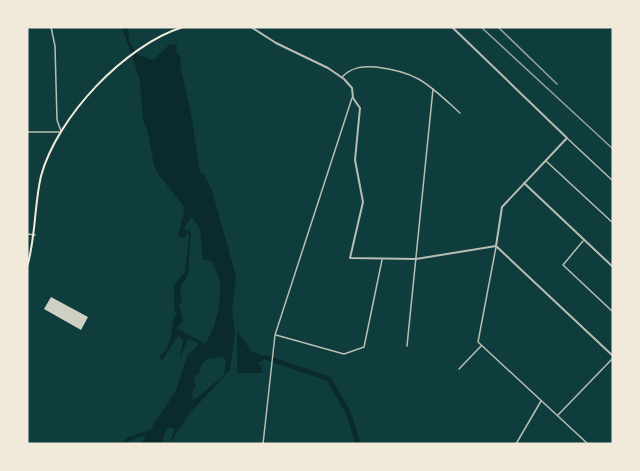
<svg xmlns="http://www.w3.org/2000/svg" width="640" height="471" font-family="'Source Serif 4',serif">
<rect width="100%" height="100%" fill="#0f3d3e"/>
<g fill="#0a2a2b" fill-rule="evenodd">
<path d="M 122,27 L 128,27 L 129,41 L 138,55 L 153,60 L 170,44 L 177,45 L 176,52 L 181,58 L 180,65 L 191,114 L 200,172 L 204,174 L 212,191 L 236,276 L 232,312 L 235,331 L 233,348 L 230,370 L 190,413 L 169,444 L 175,429 L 170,427 L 166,429 L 162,444 L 141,444 L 146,437 L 141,436 L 122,444 L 127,438 L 150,430 L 176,391 L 187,356 L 199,344 L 188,339 L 180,358 L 183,340 L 178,336 L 162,361 L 159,356 C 171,349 172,330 174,316 L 177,314 L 174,309 L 174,285 L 185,272 L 189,237 L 188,233 L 183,238 L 178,235 L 185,208 L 158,174 L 154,165 L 147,129 L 143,121 L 140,80 ZM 192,217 L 200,229 L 203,260 L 212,261 C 213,266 216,270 218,274 C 224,295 217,326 205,344 L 177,328 L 183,321 L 179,304 L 182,303 L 180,288 L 188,275 L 191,231 L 185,230 L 184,227 ZM 222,357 L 226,361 L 224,375 L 193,401 L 192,393 L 196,387 L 193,378 L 200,372 L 201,365 L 207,359 Z"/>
<polygon points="237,331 251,351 265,357 263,361 257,363 262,367 262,373 237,373"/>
</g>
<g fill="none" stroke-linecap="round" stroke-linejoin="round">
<polyline stroke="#0a2a2b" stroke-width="5" points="265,357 329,379 348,412 358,444"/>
</g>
<polygon fill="#cfcfc3" points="51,297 88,317 81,330 44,309"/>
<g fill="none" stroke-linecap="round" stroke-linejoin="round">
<g stroke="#b8beb3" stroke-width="1.5">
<polyline points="51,27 55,46 57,120 61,131"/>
<path d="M 342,77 C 352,67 362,66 376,67 C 419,72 429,85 460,113"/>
<polyline points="27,132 59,132"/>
<polyline points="568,139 613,181"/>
<polyline points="546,161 613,223"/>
<polyline points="27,234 35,235"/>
<polyline points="583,241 563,265 613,312"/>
<polyline points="496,247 478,342 588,444"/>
<polyline points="276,335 344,354 364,347 382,260"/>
<polyline points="407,346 433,89"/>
<polyline points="459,369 481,346"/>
<polyline points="558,415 613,358"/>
<polyline points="263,444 275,335 352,98"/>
<polyline points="516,444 541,401"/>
</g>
<g stroke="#b8beb3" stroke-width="2">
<polyline points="251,27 276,43 328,68 344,79 352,88 353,98 360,108 355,160 363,202 350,258 416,259 496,246"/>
<polyline points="452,27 567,138 502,207 496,246"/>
<polyline points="524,183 613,267"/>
<polyline points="496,246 613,356"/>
</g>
<path stroke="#f1e9da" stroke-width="2" d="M 27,267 C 36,237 34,206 41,176 C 57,117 125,45 183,27"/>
<g stroke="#97a49c" stroke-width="1.5">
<polyline points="481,27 613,149"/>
<polyline points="498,27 557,84"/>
</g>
</g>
<rect width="640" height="471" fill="none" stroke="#f1e9da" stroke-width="57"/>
</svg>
